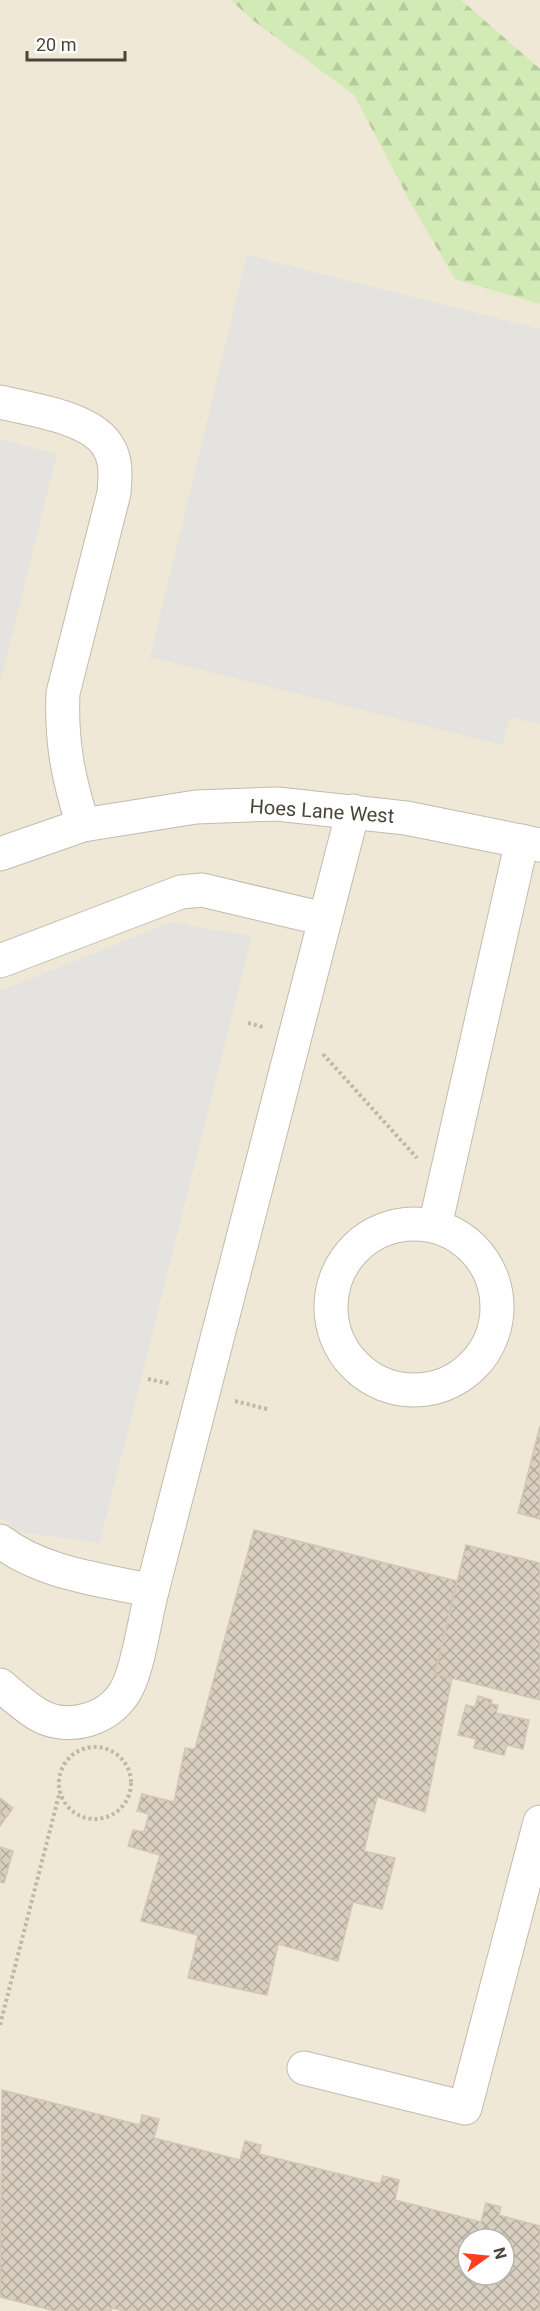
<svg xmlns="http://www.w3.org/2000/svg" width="540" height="2311" font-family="Roboto,sans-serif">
<defs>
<pattern id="forest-firs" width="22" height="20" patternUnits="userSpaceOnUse" patternTransform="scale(1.5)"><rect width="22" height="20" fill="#d2eab5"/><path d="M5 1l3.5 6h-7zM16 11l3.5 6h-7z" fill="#b6ca9c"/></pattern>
<pattern id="building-cross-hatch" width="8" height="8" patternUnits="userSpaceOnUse" patternTransform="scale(1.5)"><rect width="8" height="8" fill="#d8cfc1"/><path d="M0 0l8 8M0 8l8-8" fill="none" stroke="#b1aa9e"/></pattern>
</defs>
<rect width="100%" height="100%" fill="#f6f3ec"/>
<path fill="#efe8d6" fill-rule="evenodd" d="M 0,0 L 540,0 L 540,2311 L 0,2311 ZM 468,2239 L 504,2239 L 504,2275 L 468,2275 Z"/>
<polygon fill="url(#forest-firs)" points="231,0 461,0 540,69 540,304 455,279 413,207 354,95 250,18"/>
<g fill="#e5e3e0">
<polygon points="247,255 540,329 540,724 510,717 502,745 150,657"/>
<polygon points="0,439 57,454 0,684"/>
<polygon points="171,922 252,936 100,1543 18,1532 0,1517 0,991"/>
</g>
<g fill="url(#building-cross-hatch)" stroke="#d3c7b4" stroke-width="1.5" fill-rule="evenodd">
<polygon points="540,1426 540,1519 518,1513"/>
<polygon points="254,1530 457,1581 435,1674 452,1678 425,1812 377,1797 364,1851 395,1858 382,1909 353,1902 338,1961 278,1944 267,1995 188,1978 198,1935 141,1921 160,1855 128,1846 133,1830 144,1832 149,1814 137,1811 142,1794 174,1802 185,1748 195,1749"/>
<polygon points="466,1545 540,1563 540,1700 435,1674"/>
<polygon points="478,1696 492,1700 491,1704 498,1705 496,1713 529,1720 523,1749 507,1745 504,1755 474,1748 476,1739 458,1735 466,1705 475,1707"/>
<polygon points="0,1798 13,1808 0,1826"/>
<polygon points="0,1847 13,1851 4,1883 0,1882"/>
<path d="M 2,2090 L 140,2125 L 142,2115 L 159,2119 L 154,2138 L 240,2160 L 245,2141 L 261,2145 L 259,2154 L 380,2184 L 383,2176 L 399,2180 L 395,2200 L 481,2222 L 486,2203 L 501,2207 L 499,2215 L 540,2226 L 540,2311 L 125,2311 L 112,2308 L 111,2311 L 55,2311 L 0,2297 ZM 468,2239 L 504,2239 L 504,2275 L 468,2275 Z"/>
</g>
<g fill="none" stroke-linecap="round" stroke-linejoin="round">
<defs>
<g id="minor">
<path d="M 0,402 C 31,410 93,417 109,448 C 117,462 115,478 114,493 L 63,693 C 61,742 68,778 83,825"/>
<polyline points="0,854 83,825 196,807 277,804 406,818 540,845"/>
<polyline points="0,961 181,892 202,890 324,919"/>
<circle cx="414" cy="1307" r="83"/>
<polyline points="435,1226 522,841"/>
<path d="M 0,1541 C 43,1574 100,1579 152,1591 L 353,811"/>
<path d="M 0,1685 C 12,1695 24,1706 37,1714 C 68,1733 113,1719 128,1686 C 139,1664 145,1617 152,1591"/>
<polyline points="304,2068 465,2108 540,1822"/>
</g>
</defs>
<use href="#minor" stroke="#c2bbae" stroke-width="35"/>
<g stroke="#c4b79f" stroke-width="4" stroke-dasharray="3 3" stroke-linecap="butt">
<polyline points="248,1023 263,1027"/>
<polyline points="323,1054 417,1158"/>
<polyline points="148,1379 171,1384"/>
<polyline points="235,1401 267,1409"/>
<circle cx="95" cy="1783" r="36"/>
<polyline points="0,2025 60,1791"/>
</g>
<use href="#minor" stroke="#fff" stroke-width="33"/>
</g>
<g text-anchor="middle" stroke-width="6" stroke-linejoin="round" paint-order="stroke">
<g font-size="20" fill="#4b4439" stroke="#fff">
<text transform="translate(322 811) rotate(4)" y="7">Hoes Lane West</text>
</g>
</g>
<g transform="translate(486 2257) rotate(75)"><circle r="28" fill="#ffffff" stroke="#b7b4b0" stroke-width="1.5"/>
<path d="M0-4.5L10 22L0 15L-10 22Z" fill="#fc3f1d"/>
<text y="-9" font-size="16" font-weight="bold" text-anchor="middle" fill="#4b4439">N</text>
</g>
<path d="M27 51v9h98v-9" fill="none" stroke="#4b4439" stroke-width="3"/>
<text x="36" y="51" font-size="18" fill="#4b4439" stroke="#ffffff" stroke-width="4.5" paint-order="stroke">20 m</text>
</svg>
